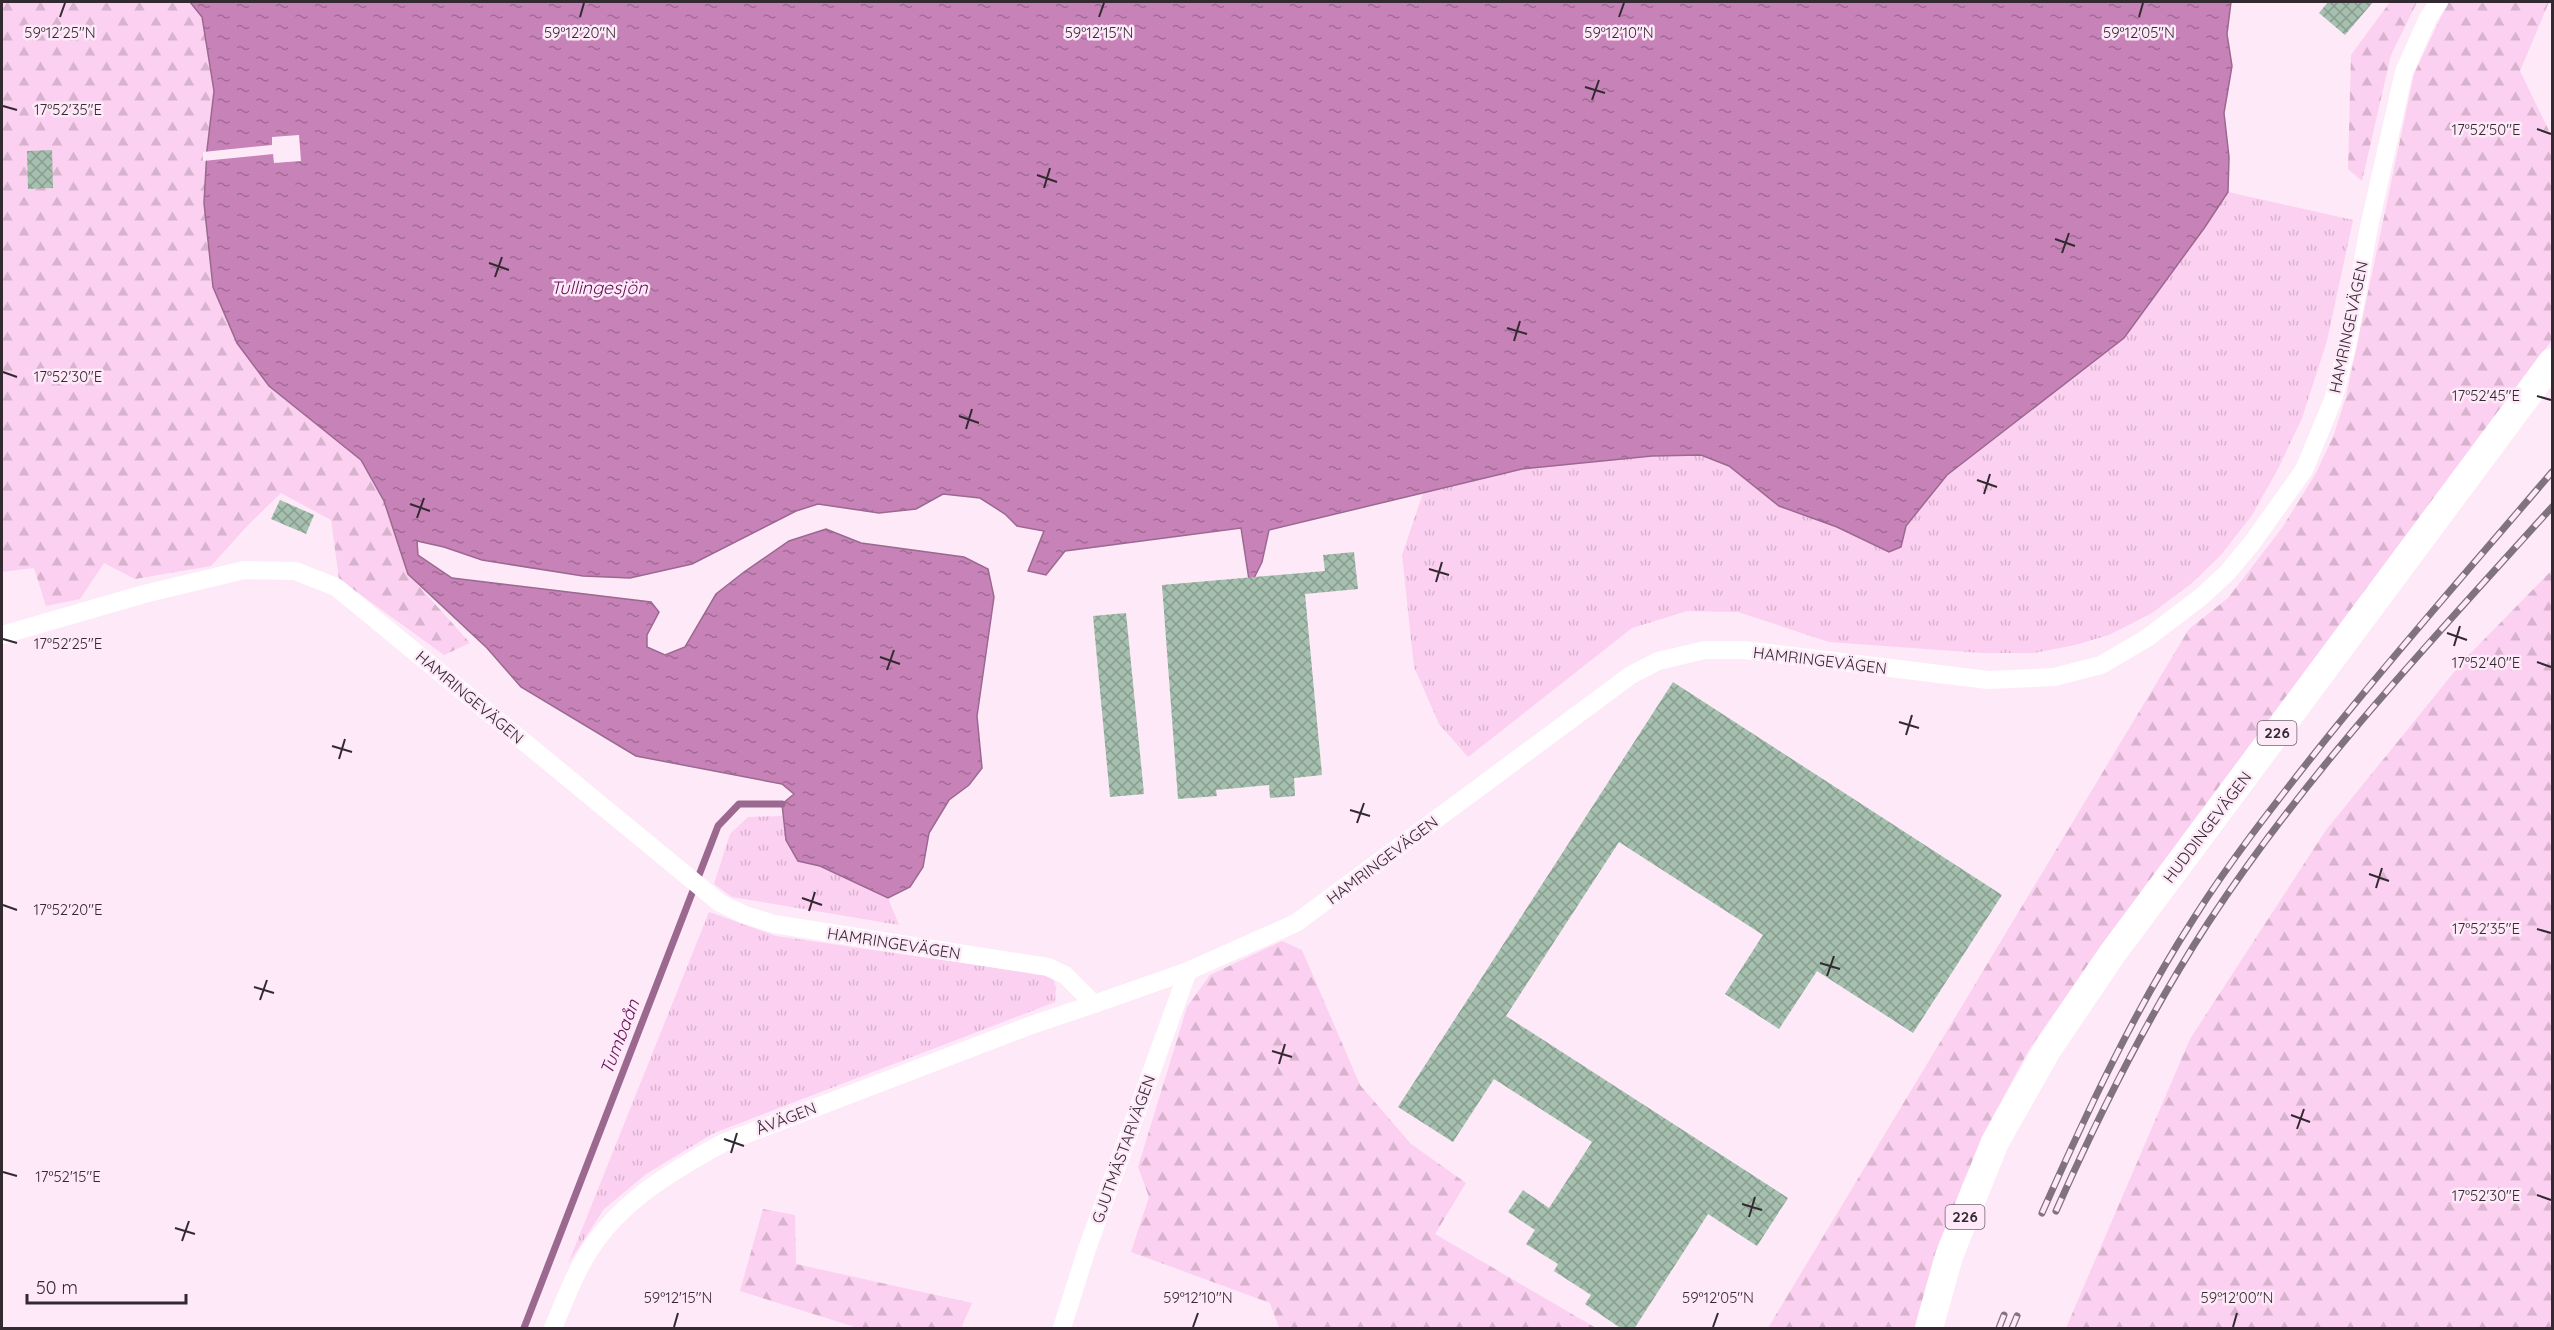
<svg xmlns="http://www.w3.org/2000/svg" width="2554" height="1330" font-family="Quicksand,sans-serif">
<defs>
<pattern id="grass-tufts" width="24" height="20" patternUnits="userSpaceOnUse" patternTransform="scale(1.5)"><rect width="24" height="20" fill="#fbd0f0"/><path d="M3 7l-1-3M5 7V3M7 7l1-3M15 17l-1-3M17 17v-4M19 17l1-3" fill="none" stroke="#d8b3ce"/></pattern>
<pattern id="forest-firs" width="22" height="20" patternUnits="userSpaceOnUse" patternTransform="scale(1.5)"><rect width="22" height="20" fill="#fbd0f0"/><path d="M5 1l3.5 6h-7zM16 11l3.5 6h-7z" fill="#d8b3ce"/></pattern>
<pattern id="water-ripples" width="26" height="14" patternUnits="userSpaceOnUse" patternTransform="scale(1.5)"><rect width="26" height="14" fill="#c783b8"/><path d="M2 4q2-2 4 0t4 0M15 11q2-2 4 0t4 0" fill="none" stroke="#a26b96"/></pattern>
<pattern id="building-cross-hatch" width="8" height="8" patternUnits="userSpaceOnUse" patternTransform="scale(1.5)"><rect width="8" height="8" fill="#a6c0af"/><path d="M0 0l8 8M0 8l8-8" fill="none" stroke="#889c8f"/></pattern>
</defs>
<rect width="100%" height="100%" fill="#fee9f8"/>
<g fill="url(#grass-tufts)">
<polygon points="2228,192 2353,220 2327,341 2302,418 2278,469 2252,515 2221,555 2192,583 2152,613 2109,635 2075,645 2034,653 1982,653 1829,642 1738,612 1687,611 1632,628 1468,757 1439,724 1414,667 1402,555 1423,493 1522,469 1652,456 1701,455 1729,466 1779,506 1837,527 1889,552 1901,547 1906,527 1947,475 2124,338 2205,227"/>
<polygon points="784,816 786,840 798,861 819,866 888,898 899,925 732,897 714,884 730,834 748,817"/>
<polygon points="709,912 776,936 1052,976 1056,987 1055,1002 714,1133 646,1174 604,1209 568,1264"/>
</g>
<g fill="url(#forest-firs)">
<polygon points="2,2 190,2 202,17 214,91 207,150 204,203 213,287 237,343 269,386 361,460 384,501 408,574 470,643 444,655 339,579 331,520 281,493 248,525 211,566 135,579 104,563 80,599 46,606 34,568 2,572"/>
<polygon points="2390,2 2417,2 2391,55 2362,181 2348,169 2351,55"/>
<polygon points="2448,2 2549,2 2520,71 2552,137 2552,340 2094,956 2030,1048 1993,1116 1962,1185 1936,1253 1915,1328 1768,1328 2189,629 2228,598 2282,528 2316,473 2333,437 2346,397 2414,74"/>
<polygon points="2552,570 2552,1328 2066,1328 2190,1039 2326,830 2464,660"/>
<polygon points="1282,941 1302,950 1360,1085 1411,1144 1466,1183 1435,1234 1596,1328 1279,1328 1270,1303 1131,1252 1149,1197 1138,1167 1187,1007 1210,975"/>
<polygon points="763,1209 795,1215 796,1264 972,1303 961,1328 858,1328 740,1291"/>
</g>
<polygon fill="url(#water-ripples)" stroke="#9b6890" stroke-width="1.5" points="190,2 2231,2 2227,34 2232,66 2224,113 2229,157 2228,192 2205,227 2124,338 1947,475 1906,526 1901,547 1889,552 1837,527 1779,506 1729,466 1701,455 1652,456 1522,469 1269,530 1262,562 1250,586 1241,528 1065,551 1046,575 1028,571 1044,531 1017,526 1005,514 980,498 943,494 916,509 879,513 818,504 796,511 692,564 630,578 583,576 482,560 444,547 417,541 418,555 452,578 651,602 659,612 647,635 647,647 665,655 685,647 716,594 744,572 789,541 826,529 861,543 964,557 988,569 994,597 977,716 982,768 969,785 949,800 929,833 923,867 910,887 888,898 820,866 798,861 786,840 782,804 794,794 782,784 636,756 521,687 487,648 408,574 384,501 361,460 269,386 237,343 213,287 204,203 207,150 214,91 202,17"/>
<polygon fill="#fee9f8" points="299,135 301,161 274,163 273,154 203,161 203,152 272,145 272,137"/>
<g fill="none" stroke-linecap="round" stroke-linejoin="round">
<polyline stroke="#9b6890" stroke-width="7" points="524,1328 718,826 739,804 782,804"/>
</g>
<g fill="url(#building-cross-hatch)">
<polygon points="2328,2 2373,2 2345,35 2319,13"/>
<polygon points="52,150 53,188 28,189 27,151"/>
<polygon points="280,500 314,515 306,534 271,519"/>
<polygon points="1354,552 1358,589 1305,594 1322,775 1294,778 1295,796 1270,798 1269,785 1216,790 1217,796 1178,799 1162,585 1325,571 1323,555"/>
<polygon points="1126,613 1144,794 1110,797 1093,616"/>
<polygon points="1673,682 2002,895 1913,1033 1817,971 1779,1029 1725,994 1763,935 1619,842 1506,1016 1788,1198 1757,1246 1708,1214 1634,1329 1622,1329 1585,1304 1591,1295 1554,1271 1558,1264 1526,1244 1535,1230 1508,1212 1523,1190 1549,1208 1592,1142 1494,1079 1453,1142 1398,1107"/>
</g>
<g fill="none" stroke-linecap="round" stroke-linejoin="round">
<g stroke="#fff" stroke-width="18">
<polyline points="2,635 144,594 244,570 295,571 336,587 720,903 745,915 774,924 1048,967 1065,975 1094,1004 1188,971 1296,923 1631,675 1658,661 1705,650 1744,650 1988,680 2054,677 2101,665 2147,638 2201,597 2227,573 2252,543 2304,470 2333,400 2348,343 2369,227 2404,72 2428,18 2439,2"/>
<path d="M 553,1328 C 562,1307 570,1285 581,1265 C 611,1207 668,1173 723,1143 L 1026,1027 L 1094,1004"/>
<polyline points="1062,1328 1087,1249 1188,971"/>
</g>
<polyline stroke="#fff" stroke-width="28" points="1929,1328 1949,1256 1995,1142 2047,1050 2112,954 2552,362"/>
<defs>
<g id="rail">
<path d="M 2056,1211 C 2100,1112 2149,1014 2208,923 C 2307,772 2432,640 2552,507"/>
<path d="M 2042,1213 C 2087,1112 2134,1011 2194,918 C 2230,861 2273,806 2315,753 C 2391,657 2473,565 2552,472"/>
<polyline points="1999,1328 2004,1315"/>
<polyline points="2012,1328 2017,1316"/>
</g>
</defs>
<use href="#rail" stroke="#80737d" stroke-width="7"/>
<use href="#rail" stroke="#fee9f8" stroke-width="4.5" stroke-dasharray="14" stroke-linecap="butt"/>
</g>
<path fill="none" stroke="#332a31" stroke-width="2" d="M 60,17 L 65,3M 580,17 L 584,3M 1099,17 L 1104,3M 1619,17 L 1624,3M 2139,17 L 2143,3M 1585,87 L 1605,93M 1592,100 L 1599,80M 3,106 L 17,110M 2537,129 L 2551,134M 1037,175 L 1057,182M 1044,188 L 1050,168M 2055,239 L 2075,246M 2062,253 L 2069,233M 489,263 L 509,270M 495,277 L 502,257M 1507,328 L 1527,334M 1514,341 L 1520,321M 3,372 L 17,377M 2537,396 L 2551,400M 959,416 L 979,423M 966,429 L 972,409M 1977,480 L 1997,487M 1984,494 L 1990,474M 410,504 L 430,511M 417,518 L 424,498M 1429,569 L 1449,575M 1436,582 L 1442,562M 2447,633 L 2467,640M 3,639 L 17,643M 2454,646 L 2460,626M 880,657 L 900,664M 2537,662 L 2551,667M 887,670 L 894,650M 1899,722 L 1919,728M 1906,735 L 1912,715M 332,746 L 352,752M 339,759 L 345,739M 1350,810 L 1370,816M 1357,823 L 1364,803M 2369,874 L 2389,881M 2376,888 L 2382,868M 802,898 L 822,905M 3,905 L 17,910M 809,911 L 815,892M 2537,929 L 2551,933M 1820,963 L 1840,969M 1827,976 L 1834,956M 254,987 L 274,993M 260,1000 L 267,980M 1272,1051 L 1292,1057M 1279,1064 L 1285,1044M 2291,1115 L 2310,1122M 2297,1129 L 2304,1109M 724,1139 L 744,1146M 731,1153 L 737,1133M 3,1172 L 17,1176M 2537,1195 L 2551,1200M 1742,1204 L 1762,1210M 1749,1217 L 1755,1197M 175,1228 L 195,1234M 182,1241 L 189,1221M 674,1327 L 678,1313M 1193,1327 L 1198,1313M 1713,1327 L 1718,1313M 2233,1327 L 2237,1313"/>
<g text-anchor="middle" stroke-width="5" stroke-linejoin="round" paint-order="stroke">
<g fill="#fee9f8" stroke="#70636d" stroke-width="1.5">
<rect x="2257.5" y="721" width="39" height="24" rx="4.5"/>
<rect x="1945.5" y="1205" width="39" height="24" rx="4.5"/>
</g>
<g font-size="15" font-weight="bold" fill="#332a31">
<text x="2277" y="738">226</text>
<text x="1965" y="1222">226</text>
</g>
<g font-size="16" fill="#332a31" stroke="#fee9f8">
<text transform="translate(2348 327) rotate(-78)" y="6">HAMRINGEVÄGEN</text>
<text transform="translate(1820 660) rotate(7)" y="6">HAMRINGEVÄGEN</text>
<text transform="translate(470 697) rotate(40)" y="6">HAMRINGEVÄGEN</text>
<text transform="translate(2207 827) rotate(-53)" y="6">HUDDINGEVÄGEN</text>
<text transform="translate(1382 860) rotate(-37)" y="6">HAMRINGEVÄGEN</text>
<text transform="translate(894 943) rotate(9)" y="6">HAMRINGEVÄGEN</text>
<text transform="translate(786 1118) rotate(-21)" y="6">ÅVÄGEN</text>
<text transform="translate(1123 1149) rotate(-70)" y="6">GJUTMÄSTARVÄGEN</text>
</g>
<g font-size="18" font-style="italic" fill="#621056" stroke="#fee9f8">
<text x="599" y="294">Tullingesjön</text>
<text transform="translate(620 1037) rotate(-69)" y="6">Tumbaån</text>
</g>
</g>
<g font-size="15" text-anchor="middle" fill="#332a31" stroke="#fee9f8" stroke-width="5" stroke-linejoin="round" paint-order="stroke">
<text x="60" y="38">59°12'25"N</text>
<text x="580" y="38">59°12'20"N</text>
<text x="1099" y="38">59°12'15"N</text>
<text x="1619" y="38">59°12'10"N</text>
<text x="2139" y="38">59°12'05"N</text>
<text x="68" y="115">17°52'35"E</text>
<text x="2486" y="135">17°52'50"E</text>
<text x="68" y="382">17°52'30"E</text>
<text x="2486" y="401">17°52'45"E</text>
<text x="68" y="649">17°52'25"E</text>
<text x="2486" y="668">17°52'40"E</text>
<text x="68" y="915">17°52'20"E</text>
<text x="2486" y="934">17°52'35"E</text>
<text x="68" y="1182">17°52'15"E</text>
<text x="2486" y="1201">17°52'30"E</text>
<text x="678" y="1303">59°12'15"N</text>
<text x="1198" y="1303">59°12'10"N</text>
<text x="1718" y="1303">59°12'05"N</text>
<text x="2237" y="1303">59°12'00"N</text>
</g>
<rect width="2554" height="1330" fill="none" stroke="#332a31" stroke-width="6"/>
<path d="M27 1294v9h159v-9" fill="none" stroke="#332a31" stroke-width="3"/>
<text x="36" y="1294" font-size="18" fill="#332a31" stroke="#fee9f8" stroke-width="4.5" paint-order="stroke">50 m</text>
</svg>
